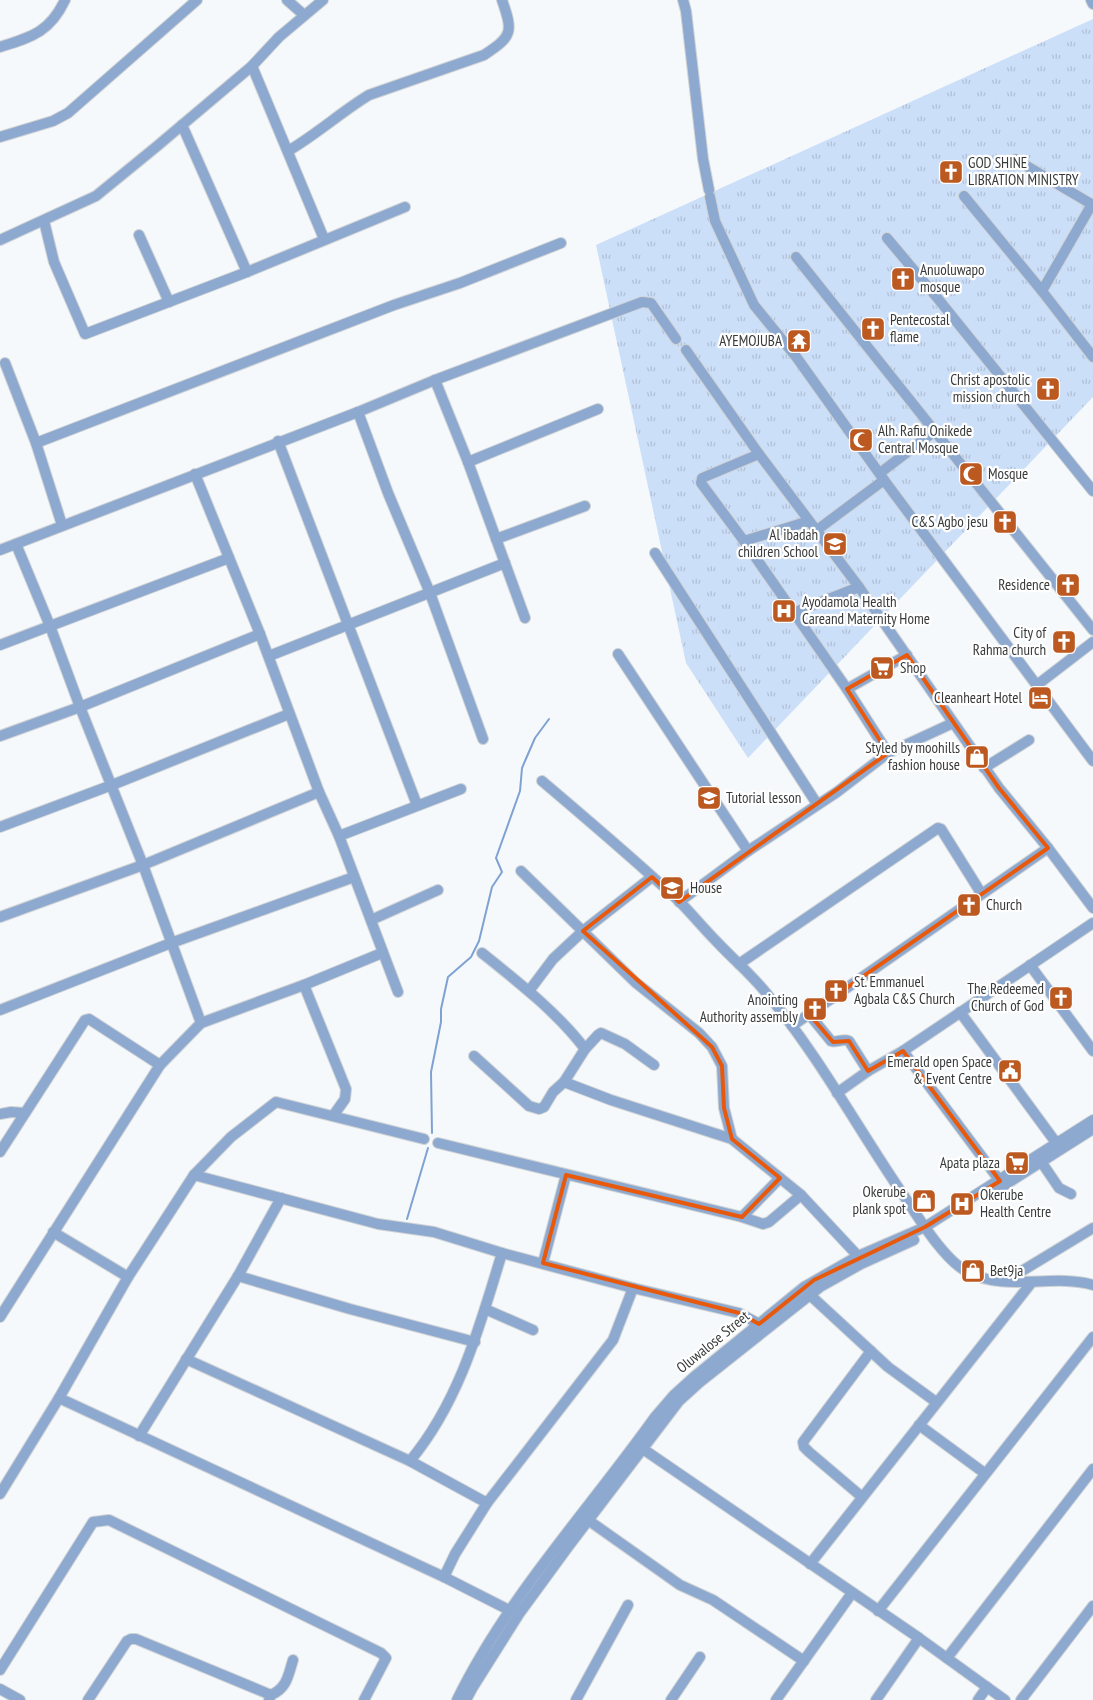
<svg xmlns="http://www.w3.org/2000/svg" width="1093" height="1700" font-family="'PT Sans Narrow',sans-serif">
<defs>
<pattern id="grass-tufts" width="24" height="20" patternUnits="userSpaceOnUse" patternTransform="scale(1.25)"><rect width="24" height="20" fill="#ccdff9"/><path d="M3 7l-1-3M5 7V3M7 7l1-3M15 17l-1-3M17 17v-4M19 17l1-3" fill="none" stroke="#b0c0d6"/></pattern>
</defs>
<rect width="100%" height="100%" fill="#f6f9fc"/>
<polygon fill="url(#grass-tufts)" points="1093,19 1093,397 748,758 686,663 596,245"/>
<g fill="none" stroke-linecap="round" stroke-linejoin="round">
<g stroke="#7fa2d2" stroke-width="2">
<polyline points="432,1133 431,1072 441,1022 441,1009 448,977 471,957 479,941 492,887 502,872 496,858 520,791 522,768 525,761 535,738 549,719"/>
<polyline points="407,1219 428,1148"/>
</g>
<defs>
<g id="minor">
<polyline points="287,0 304,15"/>
<polyline points="683,0 686,11 703,159 709,190"/>
<polyline points="1091,0 1093,4"/>
<path d="M 0,47 C 32,37 50,32 65,0"/>
<polyline points="252,66 324,239"/>
<polyline points="182,125 247,272"/>
<polyline points="0,137 53,121 68,113 197,0"/>
<path d="M 288,151 C 317,134 341,112 369,95 L 484,55 C 513,36 513,32 502,0"/>
<polyline points="1015,159 1093,205"/>
<polyline points="964,196 1042,291 1093,357"/>
<polyline points="710,197 715,221 754,305 797,358 884,480 1093,761"/>
<polyline points="44,221 54,262 85,334 247,272 405,207"/>
<polyline points="139,235 169,302"/>
<polyline points="887,238 939,300 1093,491"/>
<polyline points="0,240 96,196 156,147 252,66 279,37 323,0"/>
<polyline points="796,257 1093,630"/>
<polyline points="1042,291 1092,204"/>
<polyline points="686,350 759,454 859,587 999,788 1048,848 1093,908"/>
<polyline points="5,363 36,443 62,525"/>
<polyline points="435,380 468,462 525,618"/>
<polyline points="358,412 388,493 430,593 483,739"/>
<polyline points="278,441 417,805"/>
<polyline points="36,443 394,305 460,283 561,243"/>
<polyline points="759,454 702,478 701,483 744,541 847,689 888,753"/>
<polyline points="468,462 598,409"/>
<polyline points="880,473 935,431"/>
<polyline points="195,474 260,634 319,792 339,836 398,992"/>
<polyline points="817,530 884,480"/>
<polyline points="496,539 585,506"/>
<polyline points="744,541 809,521"/>
<polyline points="16,544 50,626 80,707 143,865 201,1023"/>
<polyline points="0,550 358,412 435,380 642,302 651,303 676,339"/>
<polyline points="655,553 817,804"/>
<polyline points="793,613 859,587"/>
<polyline points="0,645 229,558"/>
<polyline points="618,654 748,851"/>
<polyline points="269,656 505,563"/>
<polyline points="1037,685 1093,642"/>
<polyline points="847,689 907,655"/>
<polyline points="0,736 80,707 260,634"/>
<polyline points="984,768 1029,740"/>
<path d="M 542,781 C 588,820 634,859 678,900 C 692,914 704,929 718,943 C 734,960 752,975 767,994 C 820,1057 859,1131 906,1199 C 919,1219 945,1260 966,1271 C 1004,1293 1053,1273 1093,1285"/>
<polyline points="0,827 112,785 289,714"/>
<polyline points="339,836 461,789"/>
<polyline points="521,871 635,982 699,1033 712,1047 722,1066 724,1108 732,1139"/>
<polyline points="679,902 748,851 837,792 888,753 953,723"/>
<polyline points="0,917 143,865 319,792"/>
<polyline points="371,920 438,890"/>
<path d="M 482,953 C 517,981 558,1013 585,1049"/>
<polyline points="739,964 938,828 941,829 981,893"/>
<polyline points="1030,965 1093,1051"/>
<polyline points="304,985 346,1089 345,1099 333,1116"/>
<polyline points="529,991 553,959 583,931 652,877"/>
<polyline points="0,1010 171,943 354,877"/>
<polyline points="960,1012 1057,1144"/>
<path d="M 809,1014 L 831,1041 C 837,1043 843,1038 849,1041 L 868,1071"/>
<polyline points="792,1026 1048,848"/>
<polyline points="903,1051 1000,1181"/>
<polyline points="474,1056 529,1106 539,1109 544,1107 553,1092 564,1082 585,1049 598,1035 601,1033 625,1044 654,1065"/>
<polyline points="564,1082 611,1100 732,1139 801,1195 858,1256"/>
<polyline points="837,1093 868,1071 903,1051 1093,923"/>
<polyline points="0,1114 11,1112 25,1113"/>
<polyline points="438,1143 742,1217 763,1224 769,1222 801,1195"/>
<polyline points="0,1152 85,1020 89,1019 160,1065"/>
<polyline points="1038,1157 1059,1188 1071,1194"/>
<polyline points="194,1175 378,1224 434,1232 502,1253 633,1288 739,1313 759,1324"/>
<polyline points="997,1190 1093,1129"/>
<polyline points="742,1217 780,1178"/>
<polyline points="53,1232 128,1277"/>
<polyline points="543,1263 566,1175"/>
<polyline points="238,1276 350,1309 475,1342"/>
<polyline points="1007,1280 1093,1228"/>
<polyline points="810,1295 888,1367 936,1402"/>
<polyline points="485,1309 533,1330"/>
<polyline points="0,1317 160,1065 201,1023 304,985 382,953"/>
<polyline points="186,1359 410,1461 487,1503"/>
<polyline points="59,1398 444,1577 509,1610"/>
<polyline points="919,1425 983,1472 985,1472"/>
<polyline points="139,1436 238,1276 281,1198"/>
<polyline points="643,1449 919,1638 1005,1700"/>
<path d="M 410,1461 C 460,1401 480,1325 502,1253"/>
<polyline points="0,1494 59,1398 128,1277 194,1175 231,1137 276,1102 424,1139"/>
<polyline points="862,1497 809,1452 804,1447 803,1442 871,1351"/>
<polyline points="588,1520 680,1585 713,1600 804,1661"/>
<polyline points="810,1564 1032,1282"/>
<polyline points="444,1577 455,1554 487,1503 613,1340 633,1288"/>
<polyline points="878,1611 1093,1337"/>
<polyline points="947,1658 1093,1469"/>
<polyline points="0,1670 93,1522 109,1520 381,1653 386,1658 364,1700"/>
<polyline points="0,1689 20,1700"/>
<polyline points="88,1700 127,1641 131,1639 136,1639 271,1695"/>
<path d="M 269,1700 L 271,1695 C 287,1688 288,1676 293,1660"/>
<path d="M 457,1700 C 508,1596 588,1511 655,1417 L 674,1395 L 695,1376 L 804,1287 L 858,1256 L 925,1227 L 1093,1120"/>
<polyline points="466,1700 473,1687 519,1614 568,1547 679,1401 700,1382 820,1287 861,1264 914,1240"/>
<polyline points="576,1700 628,1605"/>
<polyline points="671,1700 700,1657"/>
<polyline points="776,1700 852,1593"/>
<polyline points="876,1700 919,1638"/>
<polyline points="978,1700 987,1687"/>
<polyline points="1021,1700 1093,1606"/>
</g>
</defs>
<use href="#minor" stroke="#d0d3d5" stroke-width="12"/>
<use href="#minor" stroke="#8da9cf" stroke-width="10"/>
</g>
<path fill="none" stroke="#e8590c" stroke-width="4" stroke-linejoin="round" d="M 907,655 L 999,788 L 1048,848 L 809,1014 L 833,1042 L 849,1041 L 868,1071 L 903,1051 L 1000,1181 L 925,1227 L 814,1280 L 759,1324 L 739,1313 L 543,1263 L 566,1175 L 742,1217 L 780,1178 L 732,1139 L 724,1108 L 722,1066 L 712,1047 L 583,931 L 652,877 L 679,902 L 888,753 L 847,689 Z"/>
<defs>
<symbol id="church-square" viewBox="-11 -11 22 22"><rect x="-9" y="-9" width="18" height="18" rx="4" fill="#bc5921" stroke="#fff"/><path d="M-1.2-6h2.4v3.5h3.3v2.4h-3.3V6h-2.4V-.1h-3.3v-2.4h3.3Z" fill="#fff"/></symbol>
<symbol id="temple-square" viewBox="-11 -11 22 22"><rect x="-9" y="-9" width="18" height="18" rx="4" fill="#bc5921" stroke="#fff"/><path d="M0-6L5-2H3V0L6.5 2.5H4V6H1.5V3h-3V6H-4V2.5H-6.5L-3 0V-2H-5Z" fill="#fff"/></symbol>
<symbol id="mosque-square" viewBox="-11 -11 22 22"><rect x="-9" y="-9" width="18" height="18" rx="4" fill="#bc5921" stroke="#fff"/><path d="M3.5-4.9A6 6 0 1 0 3.5 4.9A5 5 0 1 1 3.5-4.9Z" fill="#fff"/></symbol>
<symbol id="school-square" viewBox="-11 -11 22 22"><rect x="-9" y="-9" width="18" height="18" rx="4" fill="#bc5921" stroke="#fff"/><path d="M0-5L7-2L0 1L-7-2ZM-4 1L0 2.5L4 1V4Q0 6-4 4Z" fill="#fff"/></symbol>
<symbol id="hospital-square" viewBox="-11 -11 22 22"><rect x="-9" y="-9" width="18" height="18" rx="4" fill="#bc5921" stroke="#fff"/><path d="M-5-5h3v3.5h4V-5h3V5h-3V1.5h-4V5h-3Z" fill="#fff"/></symbol>
<symbol id="supermarket-square" viewBox="-11 -11 22 22"><rect x="-9" y="-9" width="18" height="18" rx="4" fill="#bc5921" stroke="#fff"/><path d="M-6-5.5h2.5l.6 2H6L4.5 2H-2.5L-4.4-4H-6ZM-1.5 3.2a1.3 1.3 0 1 0 .1 0ZM3 3.2a1.3 1.3 0 1 0 .1 0Z" fill="#fff"/></symbol>
<symbol id="hotel-square" viewBox="-11 -11 22 22"><rect x="-9" y="-9" width="18" height="18" rx="4" fill="#bc5921" stroke="#fff"/><path d="M-6-4.5h1.5V1H6V5H4.5V3h-9V5H-6ZM-4 0a1.8 1.8 0 1 1 3.6 0ZM.5 0V-2.5h3Q6-2.5 6 0Z" fill="#fff"/></symbol>
<symbol id="shop-square" viewBox="-11 -11 22 22"><rect x="-9" y="-9" width="18" height="18" rx="4" fill="#bc5921" stroke="#fff"/><path d="M-5-2.5h2.3a2.7 3.5 0 0 1 5.4 0H5L5.5 6h-11ZM-1.5-2.5h3a1.5 2.3 0 0 0-3 0Z" fill="#fff"/></symbol>
<symbol id="civic-square" viewBox="-11 -11 22 22"><rect x="-9" y="-9" width="18" height="18" rx="4" fill="#bc5921" stroke="#fff"/><path d="M-.6-6.5H3V-4.5H.6V-3L4-1V1h2V6H-6V1h2V-1L-.6-3ZM-1.2 2.5V6h2.4V2.5Z" fill="#fff"/></symbol>
</defs>
<g fill-rule="evenodd">
<use href="#church-square" x="937" y="158" width="28" height="28"/>
<use href="#church-square" x="889" y="265" width="28" height="28"/>
<use href="#church-square" x="859" y="315" width="28" height="28"/>
<use href="#temple-square" x="785" y="327" width="28" height="28"/>
<use href="#church-square" x="1034" y="375" width="28" height="28"/>
<use href="#mosque-square" x="847" y="426" width="28" height="28"/>
<use href="#mosque-square" x="957" y="460" width="28" height="28"/>
<use href="#church-square" x="991" y="508" width="28" height="28"/>
<use href="#school-square" x="821" y="530" width="28" height="28"/>
<use href="#church-square" x="1054" y="571" width="28" height="28"/>
<use href="#hospital-square" x="770" y="597" width="28" height="28"/>
<use href="#church-square" x="1050" y="628" width="28" height="28"/>
<use href="#supermarket-square" x="868" y="654" width="28" height="28"/>
<use href="#hotel-square" x="1026" y="684" width="28" height="28"/>
<use href="#shop-square" x="963" y="743" width="28" height="28"/>
<use href="#school-square" x="695" y="784" width="28" height="28"/>
<use href="#school-square" x="658" y="874" width="28" height="28"/>
<use href="#church-square" x="955" y="891" width="28" height="28"/>
<use href="#church-square" x="822" y="977" width="28" height="28"/>
<use href="#church-square" x="1047" y="984" width="28" height="28"/>
<use href="#church-square" x="801" y="995" width="28" height="28"/>
<use href="#civic-square" x="996" y="1057" width="28" height="28"/>
<use href="#supermarket-square" x="1003" y="1149" width="28" height="28"/>
<use href="#shop-square" x="910" y="1187" width="28" height="28"/>
<use href="#hospital-square" x="948" y="1190" width="28" height="28"/>
<use href="#shop-square" x="959" y="1257" width="28" height="28"/>
</g>
<g text-anchor="middle" stroke-width="4.5" stroke-linejoin="round" paint-order="stroke">
<g font-size="15" fill="#393a3b" stroke="#fff" text-anchor="start">
<text x="968" y="168">GOD SHINE<tspan x="968" dy="17">LIBRATION MINISTRY</tspan></text>
<text x="920" y="275">Anuoluwapo<tspan x="920" dy="17">mosque</tspan></text>
<text x="890" y="325">Pentecostal<tspan x="890" dy="17">flame</tspan></text>
<text x="782" y="346" text-anchor="end">AYEMOJUBA</text>
<text x="1030" y="385" text-anchor="end">Christ apostolic<tspan x="1030" dy="17">mission church</tspan></text>
<text x="878" y="436">Alh. Rafiu Onikede<tspan x="878" dy="17">Central Mosque</tspan></text>
<text x="988" y="479">Mosque</text>
<text x="988" y="527" text-anchor="end">C&amp;S Agbo jesu</text>
<text x="818" y="540" text-anchor="end">Al ibadah<tspan x="818" dy="17">children School</tspan></text>
<text x="1050" y="590" text-anchor="end">Residence</text>
<text x="802" y="607">Ayodamola Health<tspan x="802" dy="17">Careand Maternity Home</tspan></text>
<text x="1046" y="638" text-anchor="end">City of<tspan x="1046" dy="17">Rahma church</tspan></text>
<text x="900" y="673">Shop</text>
<text x="1022" y="703" text-anchor="end">Cleanheart Hotel</text>
<text x="960" y="753" text-anchor="end">Styled by moohills<tspan x="960" dy="17">fashion house</tspan></text>
<text x="726" y="803">Tutorial lesson</text>
<text x="690" y="893">House</text>
<text x="986" y="910">Church</text>
<text x="854" y="987">St. Emmanuel<tspan x="854" dy="17">Agbala C&amp;S Church</tspan></text>
<text x="1044" y="994" text-anchor="end">The Redeemed<tspan x="1044" dy="17">Church of God</tspan></text>
<text x="798" y="1005" text-anchor="end">Anointing<tspan x="798" dy="17">Authority assembly</tspan></text>
<text x="992" y="1067" text-anchor="end">Emerald open Space<tspan x="992" dy="17">&amp; Event Centre</tspan></text>
<text x="1000" y="1168" text-anchor="end">Apata plaza</text>
<text x="906" y="1197" text-anchor="end">Okerube<tspan x="906" dy="17">plank spot</tspan></text>
<text x="980" y="1200">Okerube<tspan x="980" dy="17">Health Centre</tspan></text>
<text x="990" y="1276">Bet9ja</text>
</g>
<g font-size="15" fill="#393a3b" stroke="#fff">
<text transform="translate(713 1342) rotate(-39)" y="5">Oluwalose Street</text>
</g>
</g>
</svg>
